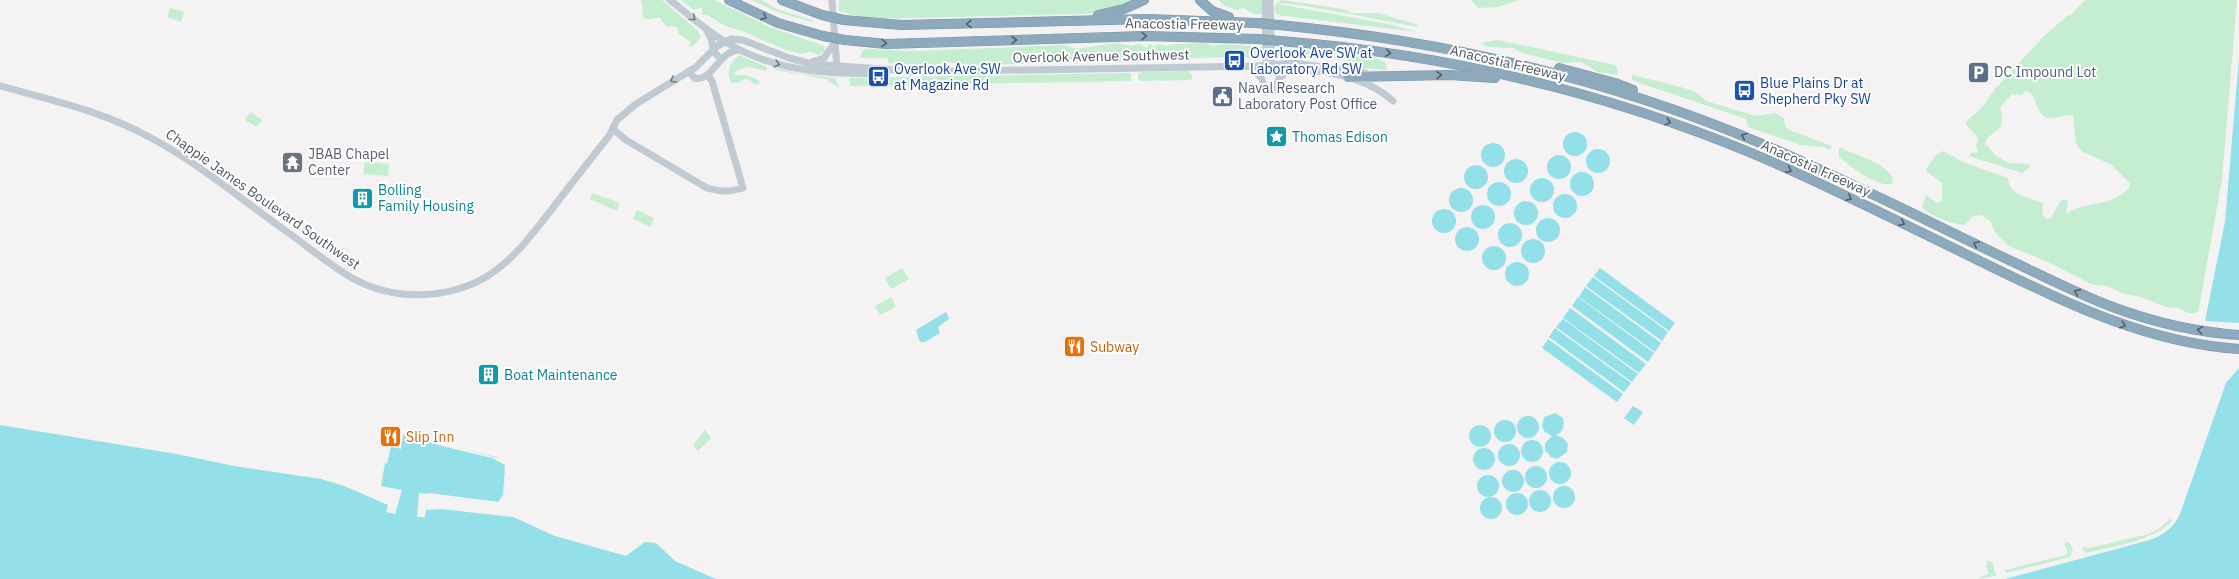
<svg xmlns="http://www.w3.org/2000/svg" width="2239" height="579" font-family="'IBM Plex Sans',sans-serif">
<rect width="100%" height="100%" fill="#f4f2f2"/>
<g fill="#c4eecf">
<path d="M 641,0 L 662,0 L 697,30 L 701,37 L 693,46 L 688,47 L 691,42 L 679,34 L 677,27 L 666,26 L 659,17 C 635,24 646,12 641,0 Z"/>
<polygon points="681,0 714,0 770,27 824,46 825,51 819,55 810,52 802,54 783,49 742,31 725,26 707,15 702,15 702,7 694,10"/>
<polygon points="751,0 762,0 777,9 812,20 815,23 777,12"/>
<polygon points="839,0 1149,0 1141,7 1120,13 869,19 839,11"/>
<polygon points="1219,0 1261,0 1262,14 1254,14 1243,8 1237,10 1223,5"/>
<path d="M 1281,0 L 1318,5 L 1347,10 L 1352,13 L 1378,13 L 1418,25 L 1417,27 C 1399,24 1285,0 1278,4 L 1388,24 L 1418,32 L 1277,15 C 1272,10 1275,3 1281,0 Z"/>
<polygon points="1471,0 1518,0 1498,7 1478,8"/>
<path d="M 2085,0 L 2237,0 L 2222,179 L 2199,308 L 2196,313 L 2188,313 L 2177,307 L 2169,308 L 2141,297 L 2124,294 L 2107,286 L 2093,285 L 2050,263 L 2007,245 L 1995,232 L 1990,221 L 1981,215 L 1973,216 L 1965,225 C 1952,224 1930,216 1922,207 L 1926,195 L 1937,203 L 1942,201 L 1942,183 L 1927,172 L 1926,169 L 1935,156 L 1943,151 L 1963,162 L 2008,178 C 2009,198 2032,196 2043,204 L 2042,214 L 2046,219 L 2051,218 L 2060,202 L 2065,199 L 2068,202 L 2066,215 C 2079,201 2116,208 2130,186 L 2129,182 L 2110,164 L 2081,151 L 2076,144 L 2073,115 C 2064,114 2053,121 2045,117 C 2034,111 2037,92 2025,91 L 2022,95 L 2012,94 L 2000,108 C 2006,125 2000,129 1987,138 L 1985,143 L 1995,155 L 2009,163 L 2029,164 L 2031,166 L 2022,173 L 1969,156 L 1971,153 L 1978,153 L 1976,146 L 1978,138 L 1965,123 L 1984,105 L 1995,89 L 2044,36 L 2067,16 L 2071,15 Z"/>
<polygon points="170,8 184,12 181,22 167,17"/>
<polygon points="1498,40 1610,64 1616,65 1618,75 1598,72 1581,62 1563,63 1523,53 1513,48 1488,47 1480,43"/>
<polygon points="1117,43 1132,46 1139,44 1147,48 1149,44 1154,46 1159,44 1166,46 1174,44 1206,43 1212,46 1224,44 1262,47 1262,56 1253,58 1222,57 1135,61 974,65 945,62 933,66 888,63 888,58 860,58 863,50 865,49 915,51 1065,45 1076,49"/>
<polygon points="1287,48 1379,59 1386,63 1387,70 1350,67 1348,61 1343,58 1281,52 1278,50"/>
<path d="M 739,55 L 767,67 L 766,71 L 747,67 L 734,72 L 735,75 L 747,75 L 759,80 L 759,84 L 754,84 L 750,80 L 745,79 L 738,83 L 731,82 C 725,73 731,61 739,55 Z"/>
<polygon points="775,68 801,74 835,78 840,88 825,79 776,70"/>
<polygon points="1188,71 1192,75 1192,80 1141,81 1138,79 1138,74 1142,72"/>
<polygon points="1128,73 1131,74 1131,81 850,86 849,78"/>
<polygon points="1633,75 1684,88 1696,92 1706,101 1742,112 1756,116 1775,113 1784,118 1785,126 1789,130 1832,146 1830,150 1824,147 1801,145 1748,127 1746,119 1631,80"/>
<polygon points="250,112 262,120 257,127 245,120"/>
<path d="M 1839,147 C 1852,154 1895,165 1893,183 C 1882,191 1847,164 1839,157 Z"/>
<polygon points="365,162 389,164 388,176 363,174"/>
<polygon points="592,193 620,203 617,211 590,199"/>
<polygon points="637,210 654,218 650,227 633,219"/>
<polygon points="902,268 909,279 891,289 885,278"/>
<polygon points="891,297 896,307 880,315 875,306"/>
<polygon points="705,430 711,438 698,451 693,445"/>
<path d="M 2171,518 L 2172,521 C 2151,542 2114,546 2085,553 L 2082,547 L 2089,548 L 2149,534 L 2160,528 Z"/>
<polygon points="2066,542 2070,543 2073,550 2070,557 2006,573 2005,570 2066,555 2068,552 2064,544"/>
<polygon points="1987,561 1992,561 1996,576 1977,579 1989,573 1986,566"/>
</g>
<g fill="#93e0e8">
<polygon points="2239,58 2239,323 2205,321 2225,222"/>
<circle cx="1575" cy="144" r="12"/>
<circle cx="1493" cy="155" r="12"/>
<circle cx="1598" cy="161" r="12"/>
<circle cx="1559" cy="167" r="12"/>
<circle cx="1516" cy="171" r="12"/>
<circle cx="1476" cy="177" r="12"/>
<circle cx="1582" cy="184" r="12"/>
<circle cx="1542" cy="190" r="12"/>
<circle cx="1499" cy="194" r="12"/>
<circle cx="1461" cy="200" r="12"/>
<circle cx="1565" cy="206" r="12"/>
<circle cx="1526" cy="213" r="12"/>
<circle cx="1483" cy="217" r="12"/>
<circle cx="1444" cy="221" r="12"/>
<circle cx="1548" cy="230" r="12"/>
<circle cx="1510" cy="235" r="12"/>
<circle cx="1467" cy="239" r="12"/>
<circle cx="1533" cy="251" r="12"/>
<circle cx="1494" cy="258" r="12"/>
<circle cx="1517" cy="274" r="12"/>
<polygon points="1600,268 1675,323 1669,331 1594,276"/>
<polygon points="1593,277 1668,332 1662,341 1586,286"/>
<polygon points="1585,287 1661,343 1655,352 1579,297"/>
<polygon points="1578,297 1654,353 1648,362 1572,306"/>
<polygon points="1570,308 1646,364 1639,373 1563,318"/>
<polygon points="946,312 949,319 938,327 940,333 925,342 920,342 916,330"/>
<polygon points="1563,319 1638,374 1632,382 1556,327"/>
<polygon points="1555,328 1631,383 1624,392 1549,337"/>
<polygon points="1548,339 1623,394 1617,402 1542,348"/>
<path d="M 2239,368 L 2239,579 L 2005,579 L 2150,540 C 2163,535 2175,527 2180,514 L 2226,383 Z"/>
<polygon points="1633,406 1643,412 1634,425 1624,418"/>
<path d="M 1555,413 L 1563,418 C 1565,426 1563,432 1556,435 L 1563,438 L 1568,444 L 1567,452 L 1557,459 L 1551,457 L 1545,450 L 1545,443 L 1552,436 L 1544,431 L 1542,426 L 1544,417 Z"/>
<circle cx="1528" cy="427" r="11"/>
<circle cx="1505" cy="431" r="11"/>
<circle cx="1480" cy="436" r="11"/>
<path d="M 0,425 L 177,454 L 234,466 L 321,479 L 344,486 L 388,505 L 386,512 L 395,514 L 402,490 L 381,486 L 385,463 L 387,464 L 391,446 L 401,449 L 403,435 L 410,434 C 415,443 420,442 430,441 L 496,457 L 507,463 L 503,498 L 498,502 L 419,493 L 417,517 L 425,517 L 426,510 L 441,509 L 513,517 L 555,536 L 626,556 L 645,542 L 656,543 L 675,561 L 716,579 L 0,579 Z"/>
<circle cx="1532" cy="451" r="11"/>
<circle cx="1509" cy="455" r="11"/>
<circle cx="1484" cy="459" r="11"/>
<circle cx="1560" cy="473" r="11"/>
<circle cx="1536" cy="477" r="11"/>
<circle cx="1513" cy="481" r="11"/>
<circle cx="1488" cy="486" r="11"/>
<circle cx="1564" cy="497" r="11"/>
<circle cx="1540" cy="501" r="11"/>
<circle cx="1517" cy="504" r="11"/>
<circle cx="1491" cy="508" r="11"/>
</g>
<polygon fill="#f4f2f2" points="410,435 418,441 431,440 505,460 509,467 506,471 503,500 500,503 491,503 425,496 426,494 429,493 498,502 503,495 505,465 492,458 450,448 431,443 416,444 411,440"/>
<g fill="none" stroke-linecap="round" stroke-linejoin="round">
<defs>
<g id="highway">
<polyline points="729,0 778,23 823,36"/>
<polyline points="782,0 822,15"/>
<polyline points="1200,0 1212,11 1229,17"/>
<polyline points="1098,15 1124,9 1144,0"/>
<polyline points="844,20 901,25 1147,19 1257,23"/>
<path d="M 1279,25 C 1445,41 1606,78 1760,143 C 1845,179 1927,221 2009,260 C 2043,276 2076,293 2110,306 C 2152,322 2195,332 2239,335"/>
<polyline points="845,40 886,44 1145,36 1258,39"/>
<path d="M 1280,41 C 1462,55 1644,101 1810,179 C 1872,208 1933,238 1994,268 C 2073,306 2150,343 2239,349"/>
<polyline points="1559,68 1615,83 1633,90"/>
<polyline points="1348,77 1450,75 1495,78"/>
</g>
</defs>
<use href="#highway" stroke="#7895a9" stroke-width="10"/>
<g stroke="#bfcad2" stroke-width="7">
<path d="M 670,0 C 689,15 708,32 729,44 C 776,72 833,75 886,73"/>
<polyline points="832,0 837,69"/>
<polyline points="1265,0 1266,66"/>
<polyline points="1270,0 1272,67"/>
<polyline points="707,31 712,41 713,51 721,59"/>
<polyline points="812,62 824,58 834,44"/>
<polyline points="1250,66 1262,79 1266,92"/>
<path d="M 1268,66 C 1280,69 1291,69 1303,70 C 1334,72 1369,79 1393,101"/>
<path d="M 689,71 L 694,78 C 713,83 718,50 740,50"/>
<polyline points="908,72 1256,66 1294,63 1365,73"/>
<path d="M 0,86 C 52,100 105,112 153,139 C 199,164 240,198 283,229 C 306,245 328,264 352,278 C 393,301 446,300 486,277 C 514,260 532,234 552,209 C 571,184 590,160 609,136 L 617,120 L 636,104 L 696,67 L 717,46 L 731,39 L 743,40 L 789,58 L 812,64 L 911,71"/>
<polyline points="1275,90 1279,79 1289,69"/>
<path d="M 613,129 L 626,140 L 707,188 C 721,192 729,192 743,188 L 712,81 L 708,75"/>
</g>
<use href="#highway" stroke="#8daabd" stroke-width="9"/>
<defs>
<g id="highway-bridge">
<polyline points="822,15 844,20"/>
<polyline points="1257,23 1279,25"/>
<polyline points="823,36 845,40"/>
<polyline points="1258,39 1280,41"/>
</g>
</defs>
<use href="#highway-bridge" stroke="#7895a9" stroke-width="10" stroke-linecap="butt"/>
<use href="#highway-bridge" stroke="#8daabd" stroke-width="9"/>
</g>
<defs><path id="oneway-chevron" d="M-2-3.5L2.5 0L-2 3.5" fill="none" stroke-width="1.6" stroke-linecap="round" stroke-linejoin="round"/></defs>
<g stroke="#515f68">
<use href="#oneway-chevron" transform="translate(764 17) rotate(24)"/>
<use href="#oneway-chevron" transform="translate(969 24) rotate(178)"/>
<use href="#oneway-chevron" transform="translate(1144 36) rotate(-1)"/>
<use href="#oneway-chevron" transform="translate(1014 40) rotate(-2)"/>
<use href="#oneway-chevron" transform="translate(884 43) rotate(1)"/>
<use href="#oneway-chevron" transform="translate(1388 53) rotate(8)"/>
<use href="#oneway-chevron" transform="translate(1439 75) rotate(-1)"/>
<use href="#oneway-chevron" transform="translate(1668 122) rotate(19)"/>
<use href="#oneway-chevron" transform="translate(1744 136) rotate(-158)"/>
<use href="#oneway-chevron" transform="translate(1789 170) rotate(24)"/>
<use href="#oneway-chevron" transform="translate(1849 198) rotate(25)"/>
<use href="#oneway-chevron" transform="translate(1902 223) rotate(26)"/>
<use href="#oneway-chevron" transform="translate(1976 244) rotate(-155)"/>
<use href="#oneway-chevron" transform="translate(2077 292) rotate(-156)"/>
<use href="#oneway-chevron" transform="translate(2123 325) rotate(19)"/>
<use href="#oneway-chevron" transform="translate(2200 330) rotate(-170)"/>
</g>
<g stroke="#6d7a81">
<use href="#oneway-chevron" transform="translate(693 18) rotate(39)"/>
<use href="#oneway-chevron" transform="translate(777 64) rotate(16)"/>
<use href="#oneway-chevron" transform="translate(673 80) rotate(149)"/>
</g>
<defs>
<symbol id="bus-square" viewBox="-11 -11 22 22"><rect x="-9" y="-9" width="18" height="18" rx="4" fill="#1a4fb4" stroke="#fff"/><path d="M-5-6H5V4H4V6H2V4H-2V6H-4V4H-5ZM-3.5-4V0h7V-4ZM-3.5 1.2v1.5H-2V1.2ZM2 1.2v1.5H3.5V1.2Z" fill="#fff"/></symbol>
<symbol id="parking-square" viewBox="-11 -11 22 22"><rect x="-9" y="-9" width="18" height="18" rx="4" fill="#5c6f8a" stroke="#fff"/><path d="M-3.5-5.5H1a3.5 3.5 0 0 1 0 7H-1V5.5H-3.5ZM-1-3.4V-.6H.8a1.4 1.4 0 0 0 0-2.8Z" fill="#fff"/></symbol>
<symbol id="civic-square" viewBox="-11 -11 22 22"><rect x="-9" y="-9" width="18" height="18" rx="4" fill="#5c6f8a" stroke="#fff"/><path d="M-.6-6.5H3V-4.5H.6V-3L4-1V1h2V6H-6V1h2V-1L-.6-3ZM-1.2 2.5V6h2.4V2.5Z" fill="#fff"/></symbol>
<symbol id="sight-square" viewBox="-11 -11 22 22"><rect x="-9" y="-9" width="18" height="18" rx="4" fill="#0f9aa8" stroke="#fff"/><path d="M0-6L1.8-2.2L6-1.7L2.9 1.2L3.7 5.4L0 3.3L-3.7 5.4L-2.9 1.2L-6-1.7L-1.8-2.2Z" fill="#fff"/></symbol>
<symbol id="temple-square" viewBox="-11 -11 22 22"><rect x="-9" y="-9" width="18" height="18" rx="4" fill="#6b7280" stroke="#fff"/><path d="M0-6L5-2H3V0L6.5 2.5H4V6H1.5V3h-3V6H-4V2.5H-6.5L-3 0V-2H-5Z" fill="#fff"/></symbol>
<symbol id="building-square" viewBox="-11 -11 22 22"><rect x="-9" y="-9" width="18" height="18" rx="4" fill="#0f9aa8" stroke="#fff"/><path d="M-4-6H4V6H1V3H-1V6H-4ZM-2.5-4.3h1.7v1.8h-1.7ZM.8-4.3h1.7v1.8H.8ZM-2.5-1h1.7V.8h-1.7ZM.8-1h1.7V.8H.8Z" fill="#fff"/></symbol>
<symbol id="restaurant-square" viewBox="-11 -11 22 22"><rect x="-9" y="-9" width="18" height="18" rx="4" fill="#e8710a" stroke="#fff"/><path d="M-5-6h1v4h1v-4h1v4h1v-4h1v5L-1.5 .5V6h-2V.5L-5-1ZM5-6V6H3V1.5H1.5Q1.5-4 5-6Z" fill="#fff"/></symbol>
</defs>
<g fill-rule="evenodd">
<use href="#bus-square" x="1222" y="48" width="25" height="25"/>
<use href="#parking-square" x="1966" y="60" width="25" height="25"/>
<use href="#bus-square" x="866" y="64" width="25" height="25"/>
<use href="#bus-square" x="1732" y="78" width="25" height="25"/>
<use href="#civic-square" x="1210" y="84" width="25" height="25"/>
<use href="#sight-square" x="1264" y="124" width="25" height="25"/>
<use href="#temple-square" x="280" y="150" width="25" height="25"/>
<use href="#building-square" x="350" y="186" width="25" height="25"/>
<use href="#restaurant-square" x="1062" y="334" width="25" height="25"/>
<use href="#building-square" x="476" y="362" width="25" height="25"/>
<use href="#restaurant-square" x="378" y="424" width="25" height="25"/>
</g>
<g text-anchor="middle" stroke-width="4" stroke-linejoin="round" paint-order="stroke">
<g font-size="14" fill="#4a575e" stroke="#fff">
<text transform="translate(1184 24) rotate(1)" y="5">Anacostia Freeway</text>
<text transform="translate(1101 56) rotate(-1)" y="5">Overlook Avenue Southwest</text>
<text transform="translate(1508 63) rotate(13)" y="5">Anacostia Freeway</text>
<text transform="translate(1816 168) rotate(24)" y="5">Anacostia Freeway</text>
<text transform="translate(263 199) rotate(35)" y="5">Chappie James Boulevard Southwest</text>
</g>
<g font-size="14" fill="#164399" stroke="#fff" text-anchor="start">
<text x="1250" y="58">Overlook Ave SW at<tspan x="1250" dy="16">Laboratory Rd SW</tspan></text>
<text x="894" y="74">Overlook Ave SW<tspan x="894" dy="16">at Magazine Rd</tspan></text>
<text x="1760" y="88">Blue Plains Dr at<tspan x="1760" dy="16">Shepherd Pky SW</tspan></text>
</g>
<g font-size="14" fill="#4e5e75" stroke="#fff" text-anchor="start">
<text x="1994" y="77">DC Impound Lot</text>
<text x="1238" y="93">Naval Research<tspan x="1238" dy="16">Laboratory Post Office</tspan></text>
</g>
<g font-size="14" fill="#0d838f" stroke="#fff" text-anchor="start">
<text x="1292" y="142">Thomas Edison</text>
<text x="378" y="195">Bolling<tspan x="378" dy="16">Family Housing</tspan></text>
<text x="504" y="380">Boat Maintenance</text>
</g>
<g font-size="14" fill="#5b616d" stroke="#fff" text-anchor="start">
<text x="308" y="159">JBAB Chapel<tspan x="308" dy="16">Center</tspan></text>
</g>
<g font-size="14" fill="#c56008" stroke="#fff" text-anchor="start">
<text x="1090" y="352">Subway</text>
<text x="406" y="442">Slip Inn</text>
</g>
</g>
</svg>
